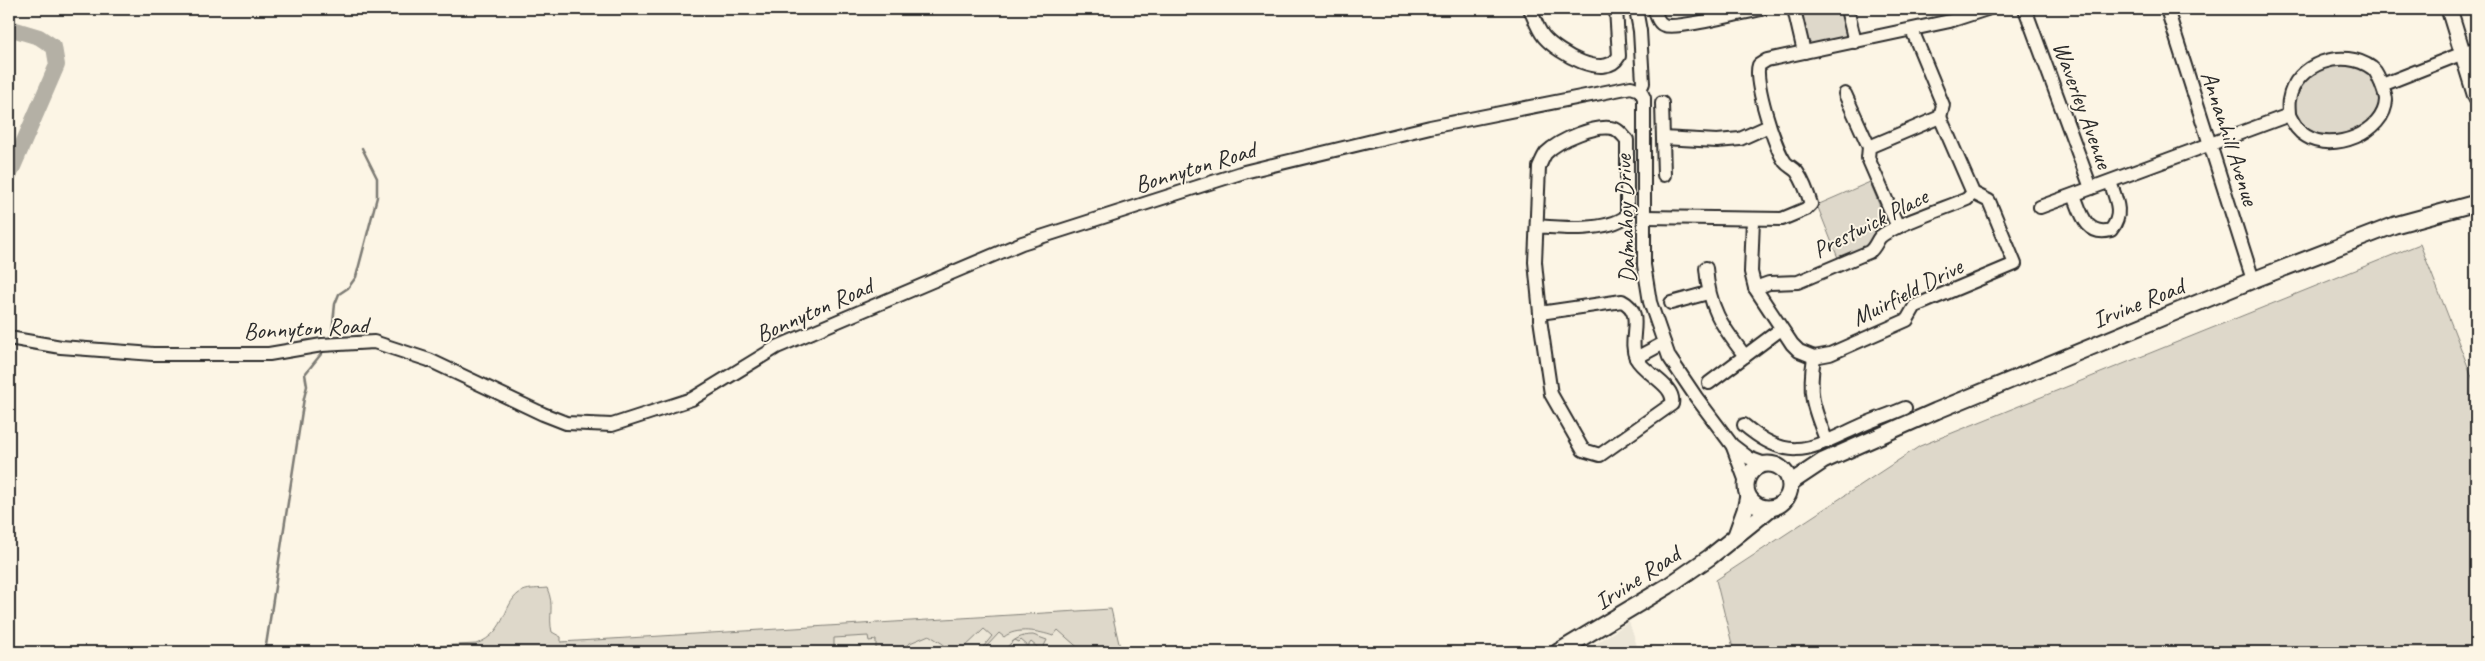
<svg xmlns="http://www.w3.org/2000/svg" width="2485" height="661" font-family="Caveat,sans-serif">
<rect width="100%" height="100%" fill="#fcf5e5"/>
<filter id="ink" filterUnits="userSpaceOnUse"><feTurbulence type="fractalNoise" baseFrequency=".02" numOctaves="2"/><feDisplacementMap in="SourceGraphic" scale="10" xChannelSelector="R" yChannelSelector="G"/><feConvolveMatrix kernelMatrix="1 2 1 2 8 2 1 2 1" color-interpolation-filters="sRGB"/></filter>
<g filter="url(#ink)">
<g fill="#ece6d7">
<polygon points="1111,609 1121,652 396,652 1077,613"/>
<polygon points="1629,622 1639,652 1583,652"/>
</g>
<g fill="#ded8ca" stroke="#84827a">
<polygon points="1799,9 1842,9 1848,35 1845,41 1810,46 1806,44"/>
<path d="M 2340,63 C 2362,66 2389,81 2377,108 C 2372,119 2360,128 2349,132 C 2289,155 2267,76 2340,63 Z"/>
<polygon points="1870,182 1887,224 1875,233 1869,245 1838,258 1817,205"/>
<polygon points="2420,244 2476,387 2476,652 1734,652 1716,580 1920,446"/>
<path d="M 547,588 C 555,606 548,616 552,632 L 561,637 L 561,642 L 1111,609 L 1121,652 L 1083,652 L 1058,630 L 1053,636 C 1039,631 1016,627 1004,637 L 999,633 L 986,647 L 991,652 L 982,652 L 980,651 L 992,636 L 984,629 L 960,652 L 951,652 C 946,644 937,641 929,635 L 910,643 L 903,649 L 905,652 L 876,652 L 876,640 L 869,641 L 868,636 L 834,638 L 834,652 L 773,652 L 772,647 L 701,650 L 701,652 L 485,652 L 484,650 L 452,652 L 325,652 L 476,644 C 509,632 502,600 523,591 C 530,588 539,589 547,588 Z"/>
<path d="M 1033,635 L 1047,640 L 1044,646 L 1051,652 L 1043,652 L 1031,642 L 1028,646 L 1021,640 L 1019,642 L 1015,640 L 1006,648 C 1014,639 1021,635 1033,635 Z"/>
</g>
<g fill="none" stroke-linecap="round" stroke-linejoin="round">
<g stroke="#7d7b74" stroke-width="2.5">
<polyline points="329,341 332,333 335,304 339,294 348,288 356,277 377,197 377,178 362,148"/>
<polyline points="265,652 304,398 307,386 305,374 326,348"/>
</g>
<polyline stroke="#b4b0a5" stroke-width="16" points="9,28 39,37 54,47 57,65 9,176"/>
<defs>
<g id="minor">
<path d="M 1530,9 C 1534,18 1538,30 1544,37 C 1558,53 1605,81 1619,56 L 1616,9"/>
<polyline points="1636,9 1640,31 1643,83 1640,90"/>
<path d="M 1655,9 C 1656,15 1658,23 1664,25 C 1677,30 1744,12 1761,9"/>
<polyline points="1794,9 1804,52"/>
<polyline points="1847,9 1855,42"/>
<polyline points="2025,9 2091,188"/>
<polyline points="2167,9 2253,280"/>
<polyline points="1953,20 1987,9"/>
<polyline points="1640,90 1644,98 1644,265 1650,302 1669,357 1696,397 1732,445 1749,458 1765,464"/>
<polyline points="1845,94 1869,147"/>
<polyline points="1662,103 1664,175"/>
<path d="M 2289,115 C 2294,124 2297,131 2306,136 C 2332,153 2385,133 2386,100 C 2386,95 2383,89 2382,85 L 2476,48"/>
<polyline points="1663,138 1717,141 1740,139 1769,126"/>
<path d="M 2074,195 C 2081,213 2086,237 2111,230 C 2124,214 2116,199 2110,182"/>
<path d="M 2040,207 L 2289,115 C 2289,110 2288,104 2289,100 C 2295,63 2344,47 2372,68 C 2377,71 2379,80 2382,85"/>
<path d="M 1645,217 L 1782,219 L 1806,209 L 1811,204 C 1808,194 1803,181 1797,172 C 1794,168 1788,166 1785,162 C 1775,148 1753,80 1759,65 L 1767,60 L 1950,21"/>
<polyline points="1753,219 1751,272 1755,288 1792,344 1799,351 1814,357 1830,354 1907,320 1915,306 2015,264 1989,201 1973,193 1940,117"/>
<path d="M 1537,226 C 1562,228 1606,232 1627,216 L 1627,140 C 1623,136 1620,131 1615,129 C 1598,123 1559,140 1546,153 C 1543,157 1541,163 1539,167 L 1535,262 L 1540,313 L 1540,319 L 1551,394 L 1583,450 L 1600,455 L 1672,404 C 1676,385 1644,374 1636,358 C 1627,338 1646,313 1622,301 L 1540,313"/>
<polyline points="1898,227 1868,158 1869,147 1940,117 1943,105 1912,30"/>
<path d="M 1706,268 C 1709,308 1721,325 1745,356"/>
<path d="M 1755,288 L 1769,283 L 1798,282 L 1869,252 C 1875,248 1876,242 1880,237 C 1893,225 1949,207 1967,199 L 1973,193"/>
<polyline points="1671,303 1708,293"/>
<polyline points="9,338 61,347 153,354 269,354 322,345 374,342 429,360 543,414 566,423 612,425 692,399 777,347 1022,243 1244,172 1430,127 1631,87 1640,90"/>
<path d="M 1814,357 C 1808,396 1813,406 1827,442"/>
<polyline points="1636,358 1664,343"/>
<polyline points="1709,383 1781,329"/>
<path d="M 1744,425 C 1790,464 1810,449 1858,427 C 1873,420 1889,415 1905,408"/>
<polyline points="1733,447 1746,482"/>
</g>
<g id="major">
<polyline points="2449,9 2476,97"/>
<circle cx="1768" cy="486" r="22"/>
<polyline points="1790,483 1823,461 1936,411 2253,280 2395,225 2476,203"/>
<polyline points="1736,535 1745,510 1748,496"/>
<polyline points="1558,652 1668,586 1710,557 1771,508"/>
</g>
</defs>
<use href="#minor" stroke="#2b2b2b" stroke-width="16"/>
<use href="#major" stroke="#2b2b2b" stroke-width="19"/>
<use href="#minor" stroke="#fcf5e5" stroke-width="12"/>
<use href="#major" stroke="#fcf5e5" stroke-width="15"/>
</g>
</g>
<g text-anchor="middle" stroke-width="4" stroke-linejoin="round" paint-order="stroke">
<g font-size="24" fill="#2b2b2b" stroke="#fcf5e5">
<text transform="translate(2083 105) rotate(70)" y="8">Waverley Avenue</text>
<text transform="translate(2230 138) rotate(72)" y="8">Annanhill Avenue</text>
<text transform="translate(1195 167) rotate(-17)" y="8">Bonnyton Road</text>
<text transform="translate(1625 219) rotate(-92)" y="8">Dalmahoy Drive</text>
<text transform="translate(1870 223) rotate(-27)" y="8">Prestwick Place</text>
<text transform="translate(1907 292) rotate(-27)" y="8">Muirfield Drive</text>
<text transform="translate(2138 303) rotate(-22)" y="8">Irvine Road</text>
<text transform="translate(814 310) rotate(-24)" y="8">Bonnyton Road</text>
<text transform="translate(306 328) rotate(-3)" y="8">Bonnyton Road</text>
<text transform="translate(1637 578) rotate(-33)" y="8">Irvine Road</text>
</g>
</g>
<rect width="2485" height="661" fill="none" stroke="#fcf5e5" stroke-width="30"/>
<rect x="15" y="15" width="2455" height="631" fill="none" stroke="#2b2b2b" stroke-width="2" filter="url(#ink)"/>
</svg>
